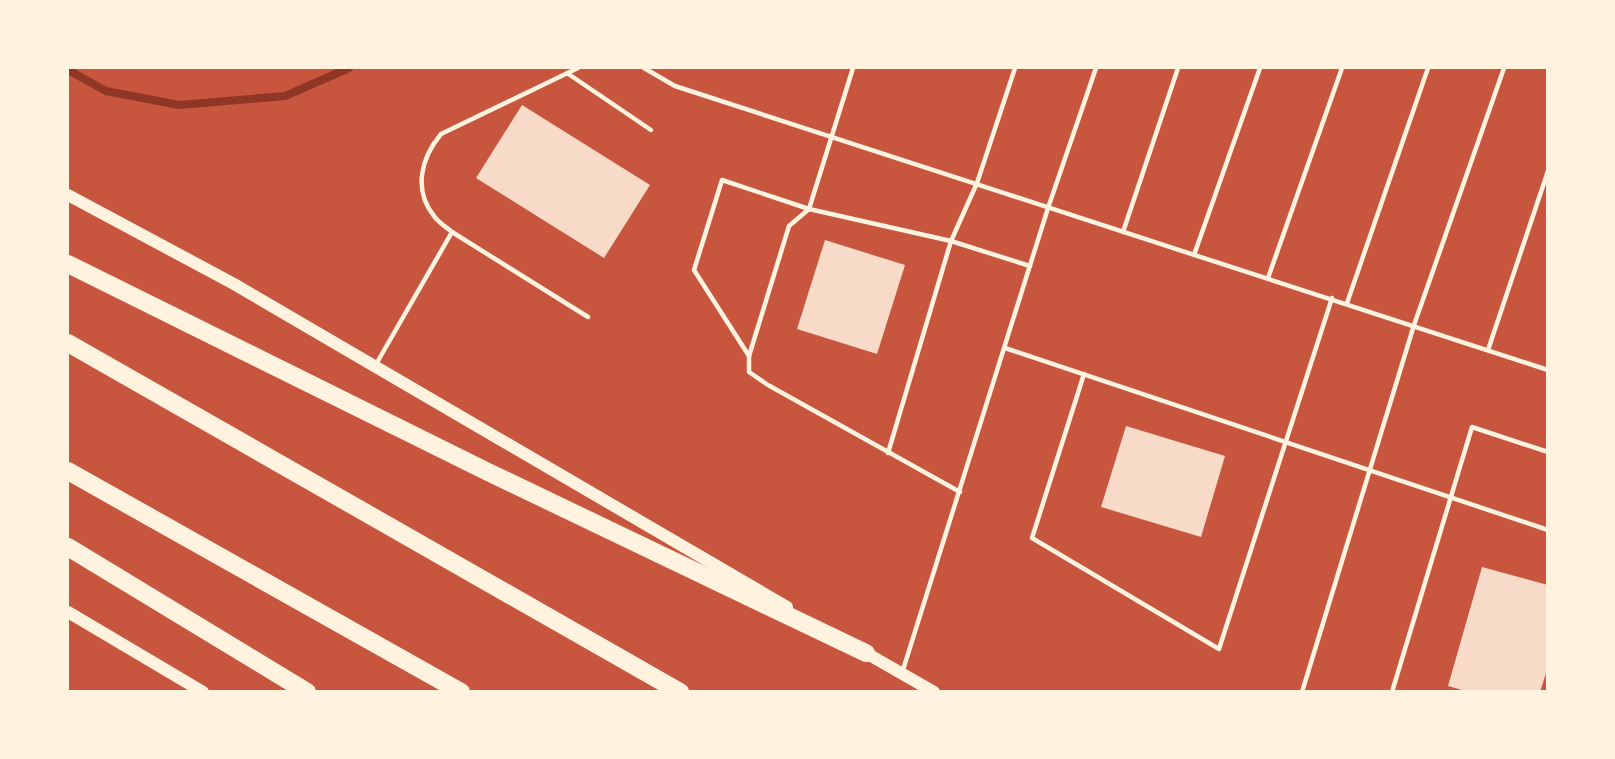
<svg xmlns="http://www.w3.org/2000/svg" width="1615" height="759" font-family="Poppins,sans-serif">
<rect width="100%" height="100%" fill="#c8553d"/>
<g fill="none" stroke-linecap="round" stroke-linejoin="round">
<polyline stroke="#8f3625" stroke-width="8" points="68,70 106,91 179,105 285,96 349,68"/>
</g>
<g fill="#f7dbc8">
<polygon points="522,105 650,185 604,258 476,178"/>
<polygon points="825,240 905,265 877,354 797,329"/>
<polygon points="1126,426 1225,456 1201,537 1101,507"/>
<polygon points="1482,567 1548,585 1548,667 1540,692 1469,692 1448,686"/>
</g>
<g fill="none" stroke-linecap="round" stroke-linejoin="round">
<g stroke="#fff3e0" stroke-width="4.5">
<path d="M 578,68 L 441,134 C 421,158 413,190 434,216 C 438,222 446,227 452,232 L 588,317"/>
<polyline points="644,68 675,86 1548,370"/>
<polyline points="853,68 809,209 789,226 749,356 749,372 768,385 960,492"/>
<polyline points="567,73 651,130"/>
<polyline points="1123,232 1178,68"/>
<polyline points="1194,255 1260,68"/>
<polyline points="1268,278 1342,68"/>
<polyline points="1347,303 1428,68"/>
<polyline points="1005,348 1548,530"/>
<polyline points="1488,350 1548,171"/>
<polyline points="749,356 694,270 722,180 809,209 951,241 1030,266"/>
<polyline points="375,366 452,232"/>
<polyline points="1084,374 1032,538 1219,649 1332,298"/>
<polyline points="888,453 951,241 977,183 1015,68"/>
<polyline points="902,673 1048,208 1096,68"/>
<polyline points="1302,692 1414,325 1504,68"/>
<polyline points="1392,692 1472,427 1548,452"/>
</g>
<g stroke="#fff3e0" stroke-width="12">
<polyline points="68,195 234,284 787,607"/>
<polyline points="68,612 203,692"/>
<polyline points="859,649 934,692"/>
</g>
<g stroke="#fff3e0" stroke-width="18">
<polyline points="68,264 488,472 866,653"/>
<polyline points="68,343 680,692"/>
<polyline points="68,471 461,692"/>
<polyline points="68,547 307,692"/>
</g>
</g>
<rect width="1615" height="759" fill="none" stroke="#fff3e0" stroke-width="138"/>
</svg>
